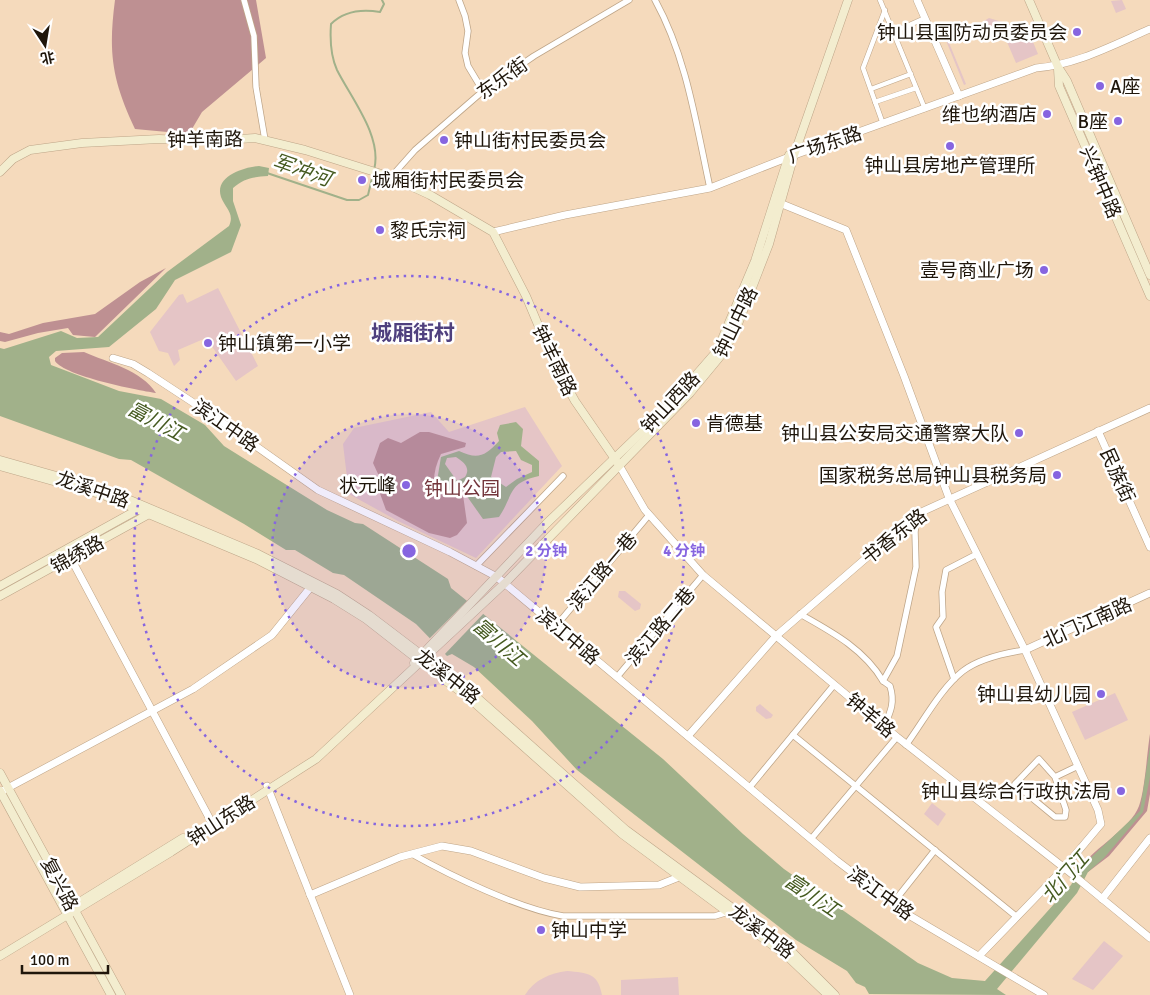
<svg xmlns="http://www.w3.org/2000/svg" width="1150" height="995" font-family="Signika,'Noto Sans SC',sans-serif">
<rect width="100%" height="100%" fill="#f5dabc"/>
<g fill="#e5c5c6">
<polygon points="1122,0 1126,9 1116,13 1111,1"/>
<polygon points="989,18 1012,25 1026,25 1038,54 1016,63 1001,28 978,36 974,27"/>
<polygon points="945,38 947,38 966,84 964,85"/>
<polygon points="218,288 258,366 236,381 206,338 178,350 180,360 174,366 168,353 159,351 150,332 179,295 183,294 187,303"/>
<polygon points="525,407 562,466 476,558 398,521 349,494 343,444 354,428 431,412 449,432"/>
<polygon points="619,591 625,591 641,604 640,609 635,611 618,597"/>
<polygon points="1115,693 1128,720 1085,740 1072,712"/>
<polygon points="760,704 773,715 771,718 766,719 756,711 756,707"/>
<polygon points="932,803 946,814 938,826 924,814"/>
<polygon points="1104,941 1123,956 1093,990 1072,979"/>
<path d="M 567,971 C 588,973 598,973 602,995 L 525,995 C 534,980 550,973 567,971 Z"/>
<polygon points="678,977 679,995 621,995 621,980"/>
</g>
<g fill="#be9092">
<path d="M 115,0 L 256,0 L 266,58 L 202,112 L 189,134 L 135,129 C 112,80 108,53 115,0 Z"/>
<polygon points="166,268 95,337 73,335 68,328 38,333 5,342 0,341 0,332 9,334 43,323 95,314 140,282"/>
<path d="M 84,352 C 109,363 141,370 156,393 C 136,390 65,376 55,361 L 55,358 L 62,353 Z"/>
<path d="M 420,432 L 429,432 L 466,443 L 465,447 L 441,454 C 434,468 432,482 436,496 L 459,490 L 463,495 L 467,523 L 457,535 L 450,538 L 429,533 L 386,510 L 378,488 L 379,476 L 373,463 L 380,443 L 388,438 L 401,443 Z"/>
<path d="M 1150,734 L 1150,794 L 1147,811 L 1109,856 L 1088,872 L 1081,867 C 1094,848 1131,828 1139,806 C 1145,790 1147,752 1150,734 Z"/>
</g>
<g fill="#a1b18a" fill-rule="evenodd">
<path d="M 259,166 L 269,168 L 268,176 C 253,177 244,178 233,188 L 233,201 L 241,225 L 231,252 L 175,280 L 156,309 L 109,347 L 56,351 L 49,357 L 51,365 L 119,391 L 161,399 L 205,425 L 224,446 L 327,510 L 355,523 L 363,524 L 448,579 L 451,588 L 663,759 L 743,834 L 784,869 L 918,963 L 952,978 L 985,981 L 1071,885 L 1081,867 L 1140,811 L 1150,746 L 1150,777 L 1143,812 L 1104,858 L 1088,872 L 1077,893 L 997,989 L 1006,995 L 869,994 L 865,987 L 856,983 L 847,971 L 796,940 L 577,770 L 532,721 L 474,667 L 452,654 L 447,656 L 416,624 L 344,575 L 333,573 L 295,550 L 286,550 L 244,524 L 131,460 L 119,459 L 0,416 L 0,348 L 4,349 L 61,331 L 77,338 L 98,337 L 167,272 L 229,226 C 235,213 225,208 221,197 C 214,176 245,167 259,166 Z"/>
<path d="M 516,422 L 523,429 L 521,446 L 539,461 L 539,476 C 507,483 514,495 499,517 L 483,519 L 459,485 L 439,495 L 436,487 L 441,457 L 459,451 C 478,460 485,456 499,441 L 497,433 L 500,425 ZM 516,451 L 521,460 L 532,465 L 532,472 L 517,479 L 506,487 L 491,477 L 496,457 L 501,452 ZM 456,457 C 464,462 471,468 465,477 L 457,481 L 445,464 L 447,458 Z"/>
</g>
<polygon fill="#f5dabc" points="469,599 485,612 443,656 428,640"/>
<g fill="none" stroke-linecap="round" stroke-linejoin="round">
<g stroke="#a1b18a" stroke-width="2">
<path d="M 374,170 C 383,137 351,98 337,70 C 331,57 330,38 331,24 C 344,11 362,9 380,12 L 384,4 L 382,0"/>
<polyline points="267,173 347,200 359,200 368,195 373,174"/>
</g>
<defs>
<g id="pedestrian">
<polyline points="880,0 925,109"/>
<polyline points="894,32 925,18"/>
<polyline points="871,89 911,74"/>
<polyline points="875,102 916,88"/>
<polyline points="883,124 863,68 885,10"/>
</g>
<g id="minor">
<polyline points="244,0 254,36 256,87 265,140"/>
<polyline points="459,0 465,16 468,31 465,53 468,66 483,91"/>
<path d="M 655,0 C 687,58 696,124 710,188"/>
<polyline points="391,177 415,150 483,91 534,56 629,0"/>
<polyline points="476,566 563,476"/>
<path d="M 800,614 C 832,632 864,649 883,681"/>
<polyline points="556,626 649,515"/>
<polyline points="617,677 703,575"/>
<polyline points="954,679 936,627 943,617 942,592 946,570 977,554"/>
<path d="M 884,727 C 891,711 895,702 890,686 L 883,681 L 897,656 L 916,567 L 915,532 L 917,514"/>
<polyline points="793,735 1017,917"/>
<path d="M 906,745 C 923,722 941,688 963,671 C 980,658 1005,653 1025,650"/>
<polyline points="1055,777 1039,759 1015,784 1055,817 1065,817 1066,810 1055,777 1078,766"/>
<polyline points="749,788 834,685"/>
<polyline points="811,839 897,737"/>
<path d="M 412,854 C 451,876 520,909 563,916 L 715,916 L 728,912"/>
<polyline points="893,903 935,850"/>
</g>
<g id="tertiary">
<polyline points="917,0 959,96"/>
<polyline points="782,204 846,230 904,376 949,498 1025,650 1098,810 1101,824 1064,868 979,956"/>
<path d="M 493,232 L 565,215 L 710,188 L 789,157 L 1036,68 C 1076,65 1113,45 1150,29"/>
<polyline points="113,358 133,364 148,373 209,413 318,490 450,552 497,577 836,860 907,914 1044,995"/>
<polyline points="1098,431 1150,547"/>
<polyline points="619,465 645,510 703,575 897,737 1072,874 1150,938"/>
<polyline points="68,553 213,825"/>
<polyline points="1025,650 1150,593"/>
<polyline points="688,736 776,636 917,514 1150,408"/>
<polyline points="267,786 350,995"/>
<polyline points="4,790 193,689 272,635 314,583"/>
<polyline points="310,895 400,857 442,846 471,851 544,878 580,887 659,885 684,875"/>
<polyline points="1102,899 1150,838"/>
</g>
<g id="secondary">
<polyline points="1029,0 1058,67 1067,81 1150,275"/>
<polyline points="1058,69 1059,86 1150,296"/>
<polyline points="0,172 13,159 30,150 82,143 159,139 209,141 255,138 305,150 391,177 430,195 493,232 526,296 555,365 575,401 617,462"/>
<polyline points="0,460 106,490 258,554 337,594 369,615 473,694 626,830 791,951 835,995"/>
<polyline points="0,466 103,495 256,559 334,599 366,619 421,662"/>
<polyline points="0,586 139,509"/>
<polyline points="0,596 149,514"/>
<polyline points="414,663 547,523 670,405 717,351 755,261 789,155"/>
<polyline points="446,681 469,698 622,834 787,956 828,995"/>
<polyline points="0,773 121,995"/>
<polyline points="0,791 111,995"/>
<polyline points="78,903 183,838"/>
<polyline points="0,956 171,852 316,759 505,583 690,393 723,353 736,329 769,244 794,155 848,0"/>
</g>
</defs>
<use href="#pedestrian" stroke="#bea588" stroke-width="5.5"/>
<use href="#minor" stroke="#bea588" stroke-width="7"/>
<use href="#tertiary" stroke="#bea588" stroke-width="8"/>
<use href="#secondary" stroke="#bea588" stroke-width="9"/>
<use href="#pedestrian" stroke="#fff" stroke-width="4.5"/>
<use href="#minor" stroke="#fff" stroke-width="5.5"/>
<use href="#tertiary" stroke="#fff" stroke-width="7"/>
<use href="#secondary" stroke="#f3edcf" stroke-width="8"/>
</g>
<circle cx="409" cy="551" r="137" fill="#8665e0" fill-opacity=".12"/>
<g fill="none" stroke="#8665e0" stroke-width="2.5" stroke-dasharray="2.5 5">
<circle cx="409" cy="551" r="137"/>
<circle cx="409" cy="551" r="275"/>
</g>
<g fill="#8665e0" stroke="#fff" stroke-width="2">
<circle cx="1077" cy="32" r="5"/>
<circle cx="1100" cy="86" r="5"/>
<circle cx="1047" cy="114" r="5"/>
<circle cx="1118" cy="121" r="5"/>
<circle cx="444" cy="140" r="5"/>
<circle cx="950" cy="146" r="5"/>
<circle cx="362" cy="180" r="5"/>
<circle cx="380" cy="230" r="5"/>
<circle cx="1044" cy="270" r="5"/>
<circle cx="208" cy="343" r="5"/>
<circle cx="696" cy="423" r="5"/>
<circle cx="1019" cy="433" r="5"/>
<circle cx="1057" cy="475" r="5"/>
<circle cx="406" cy="485" r="5"/>
<circle cx="1101" cy="694" r="5"/>
<circle cx="1121" cy="791" r="5"/>
<circle cx="541" cy="930" r="5"/>
</g>
<g text-anchor="middle" stroke-width="5" stroke-linejoin="round" paint-order="stroke">
<g font-size="19" fill="#1f160b" stroke="#fff" text-anchor="end">
<text x="1067" y="39">钟山县国防动员委员会</text>
<text x="1110" y="93" text-anchor="start">A座</text>
<text x="1037" y="121">维也纳酒店</text>
<text x="1108" y="128">B座</text>
<text x="454" y="147" text-anchor="start">钟山街村民委员会</text>
<text x="950" y="172" text-anchor="middle">钟山县房地产管理所</text>
<text x="372" y="187" text-anchor="start">城厢街村民委员会</text>
<text x="390" y="237" text-anchor="start">黎氏宗祠</text>
<text x="1034" y="277">壹号商业广场</text>
<text x="218" y="350" text-anchor="start">钟山镇第一小学</text>
<text x="706" y="430" text-anchor="start">肯德基</text>
<text x="1009" y="440">钟山县公安局交通警察大队</text>
<text x="1047" y="482">国家税务总局钟山县税务局</text>
<text x="396" y="492">状元峰</text>
<text x="1091" y="701">钟山县幼儿园</text>
<text x="1111" y="798">钟山县综合行政执法局</text>
<text x="551" y="937" text-anchor="start">钟山中学</text>
</g>
<g font-size="19" fill="#1f160b" stroke="#fff">
<text transform="translate(502 78) rotate(-35)" y="7">东乐街</text>
<text transform="translate(205 139) rotate(-1)" y="7">钟羊南路</text>
<text transform="translate(825 144) rotate(-19)" y="7">广场东路</text>
<text transform="translate(1101 182) rotate(67)" y="7">兴钟中路</text>
<text transform="translate(735 322) rotate(-64)" y="7">钟山中路</text>
<text transform="translate(555 360) rotate(64)" y="7">钟羊南路</text>
<text transform="translate(670 402) rotate(-47)" y="7">钟山西路</text>
<text transform="translate(226 425) rotate(35)" y="7">滨江中路</text>
<text transform="translate(1118 475) rotate(66)" y="7">民族街</text>
<text transform="translate(93 489) rotate(19)" y="7">龙溪中路</text>
<text transform="translate(894 536) rotate(-38)" y="7">书香东路</text>
<text transform="translate(77 554) rotate(-29)" y="7">锦绣路</text>
<text transform="translate(602 571) rotate(-50)" y="7">滨江路一巷</text>
<text transform="translate(1087 622) rotate(-24)" y="7">北门江南路</text>
<text transform="translate(660 626) rotate(-50)" y="7">滨江路二巷</text>
<text transform="translate(568 636) rotate(40)" y="7">滨江中路</text>
<text transform="translate(448 676) rotate(38)" y="7">龙溪中路</text>
<text transform="translate(871 715) rotate(40)" y="7">钟羊路</text>
<text transform="translate(221 820) rotate(-33)" y="7">钟山东路</text>
<text transform="translate(60 884) rotate(62)" y="7">复兴路</text>
<text transform="translate(881 893) rotate(36)" y="7">滨江中路</text>
<text transform="translate(762 931) rotate(37)" y="7">龙溪中路</text>
</g>
<g font-size="19" fill="#73353b" stroke="#fff">
<text x="462" y="495">钟山公园</text>
</g>
<g font-size="20" font-style="italic" fill="#455a20" stroke="#fff">
<text transform="translate(302 170) rotate(19)" y="7">军冲河</text>
<text transform="translate(156 421) rotate(28)" y="7">富川江</text>
<text transform="translate(499 642) rotate(41)" y="7">富川江</text>
<text transform="translate(1065 877) rotate(-49)" y="7">北门江</text>
<text transform="translate(812 895) rotate(34)" y="7">富川江</text>
</g>
<g font-size="21" font-weight="bold" fill="#4f407e" stroke="#fff">
<text x="413" y="340">城厢街村</text>
</g>
</g>
<circle cx="409" cy="551" r="8" fill="#8665e0" stroke="#fff" stroke-width="2.5"/>
<g font-size="15" text-anchor="middle" font-weight="bold" fill="#8665e0" stroke="#fff" stroke-width="5" stroke-linejoin="round" paint-order="stroke">
<text x="546" y="556">2 分钟</text>
<text x="684" y="556">4 分钟</text>
</g>
<g transform="translate(45 45) rotate(168)" stroke="#ffffff" stroke-width="4" paint-order="stroke">
<path d="M0-4L9 19L0 12L-9 19Z" fill="#1f160b"/>
<text y="-8" font-size="14" font-weight="bold" text-anchor="middle" fill="#1f160b">北</text>
</g>
<path d="M22 965v8h86v-8" fill="none" stroke="#1f160b" stroke-width="2.5"/>
<text x="30" y="965" font-size="15" fill="#1f160b" stroke="#ffffff" stroke-width="4" paint-order="stroke">100 m</text>
</svg>
